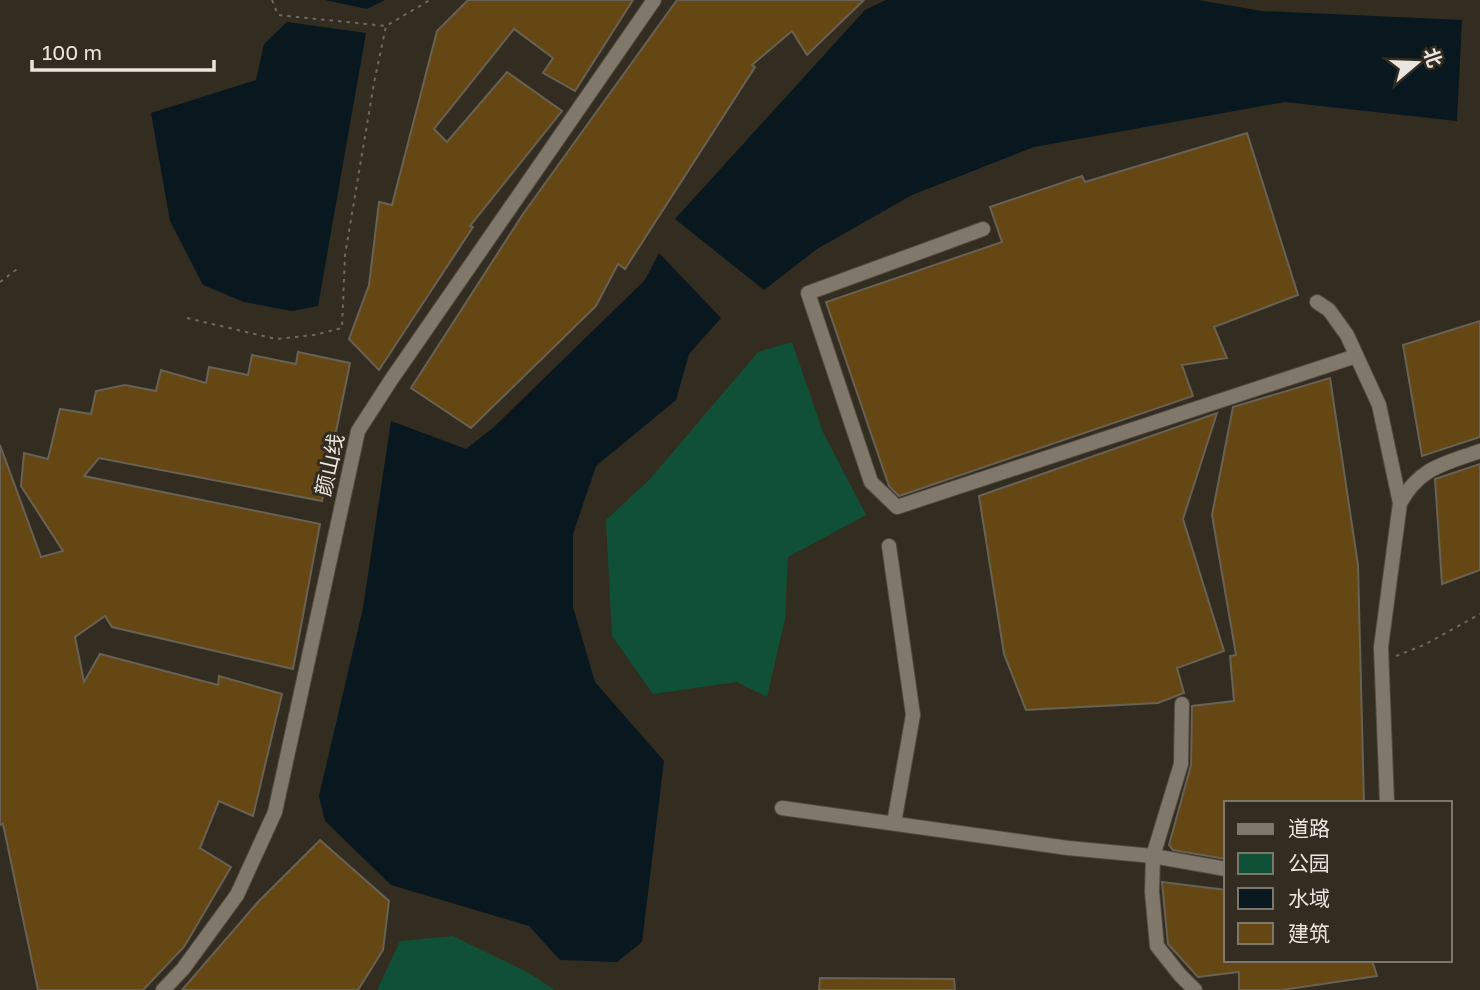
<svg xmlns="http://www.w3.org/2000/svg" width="1480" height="990" font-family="'Golos Text','Noto Sans SC',sans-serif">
<rect width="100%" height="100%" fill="#332c21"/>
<g fill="#105037">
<polygon points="792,342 823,432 866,515 788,557 785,619 767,697 737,682 653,694 612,636 606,520 650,479 758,352"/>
<polygon points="453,936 529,973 555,990 377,990 400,941"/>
</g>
<g fill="#08181e">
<polygon points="325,0 385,0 367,9"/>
<polygon points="886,0 1198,0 1262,11 1462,20 1457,121 1285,102 1034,147 912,195 817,249 764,290 675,219 865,10"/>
<polygon points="287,22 366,33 318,306 292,311 244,302 203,285 170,221 151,113 256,80 264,44"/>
<polygon points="659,253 721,318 689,354 676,400 596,466 573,534 573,607 595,682 664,761 642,942 617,962 560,960 529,926 391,885 325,821 319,796 363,608 391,421 466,449 494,427 645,280"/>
</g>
<g fill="#654714" stroke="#696155" stroke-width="2">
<polygon points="468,0 633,0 575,91 543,73 553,58 514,29 434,129 447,142 507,72 562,111 470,226 473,227 379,370 349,339 369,285 379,202 392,205 437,31"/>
<polygon points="677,0 864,0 807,55 792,31 752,65 755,67 625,269 618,264 596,306 471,428 411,388 523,214"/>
<polygon points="1247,133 1298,295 1214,327 1227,358 1182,365 1193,396 899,496 889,486 826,302 1002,242 990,207 1082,176 1085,182"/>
<polygon points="1480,321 1480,437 1422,456 1403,345"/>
<polygon points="298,352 350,363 322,501 99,458 84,476 320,524 293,669 112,627 105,616 75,637 84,682 100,654 218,685 219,676 282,694 253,816 219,801 200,848 231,867 184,947 143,990 38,990 3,824 0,825 0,445 41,557 63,551 21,486 24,453 48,459 60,409 91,414 96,391 125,385 156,391 161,370 206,383 209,367 248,375 252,355 296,364"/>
<polygon points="1330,378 1358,565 1364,803 1226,803 1226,859 1173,850 1169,845 1191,765 1192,706 1234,701 1230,656 1236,655 1212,515 1233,407"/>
<polygon points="1217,413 1183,519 1224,651 1177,668 1184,693 1158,703 1026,710 1004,654 979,496"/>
<polygon points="1480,464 1480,570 1442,584 1435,479"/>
<polygon points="320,840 389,901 383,950 358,990 182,990 258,902"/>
<polygon points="1162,882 1226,890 1226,960 1372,960 1377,976 1282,990 1239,990 1239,972 1198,977 1168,944"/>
<polygon points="820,978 954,979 955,990 819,990"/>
</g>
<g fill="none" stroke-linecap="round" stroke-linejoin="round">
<defs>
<g id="street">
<polyline points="983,229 808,293 871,482 897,507 1356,356"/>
<polyline points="1317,302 1329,310 1347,335 1379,405 1400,503 1381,647 1387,803"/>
<path d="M 1400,503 C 1420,467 1444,464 1480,451"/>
<polyline points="889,546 913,715 894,823"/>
<polyline points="1182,704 1181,764 1153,856 1152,892 1157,946 1180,975 1195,990"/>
<polyline points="782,808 1068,848 1153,856 1226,869"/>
<polyline points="163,990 183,969 237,895 275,812 358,431 391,380 654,0"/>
</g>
</defs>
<use href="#street" stroke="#514a41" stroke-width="16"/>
<g stroke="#6e685e" stroke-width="2" stroke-dasharray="3.5 5" stroke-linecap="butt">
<polyline points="272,0 278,15 386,26"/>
<polyline points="0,282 20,267"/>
<polyline points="187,318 276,339 314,335 342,328 345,255 374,83 386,26 430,0"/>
<polyline points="1396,656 1424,645 1480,614"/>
</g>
<use href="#street" stroke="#81786c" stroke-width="14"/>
</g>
<g text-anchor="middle" stroke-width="6" stroke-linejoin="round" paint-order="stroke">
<g font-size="21" fill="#eae5de" stroke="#332c21">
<text transform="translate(330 465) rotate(-77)" y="7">颜山线</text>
</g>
</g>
<rect x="1224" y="801" width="228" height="161" fill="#332c21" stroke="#7c766d" stroke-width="2"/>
<rect x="1238" y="824" width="35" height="10" fill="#81786c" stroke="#7c766d" stroke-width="2"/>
<text x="1288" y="836" font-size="21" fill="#eae5de">道路</text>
<rect x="1238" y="853" width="35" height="21" fill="#105037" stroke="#7c766d" stroke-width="2"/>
<text x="1288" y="871" font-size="21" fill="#eae5de">公园</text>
<rect x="1238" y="888" width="35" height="21" fill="#08181e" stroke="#7c766d" stroke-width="2"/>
<text x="1288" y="906" font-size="21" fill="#eae5de">水域</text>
<rect x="1238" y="923" width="35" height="21" fill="#654714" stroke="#7c766d" stroke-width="2"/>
<text x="1288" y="941" font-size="21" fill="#eae5de">建筑</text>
<g transform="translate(1417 63) rotate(71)" stroke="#332c21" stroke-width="5" paint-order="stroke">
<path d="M0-5L12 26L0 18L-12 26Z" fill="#eae5de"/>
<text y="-10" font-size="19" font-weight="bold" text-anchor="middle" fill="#eae5de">北</text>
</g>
<path d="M32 60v10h182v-10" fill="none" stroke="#eae5de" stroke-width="3.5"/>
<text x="42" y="60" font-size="21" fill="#eae5de" stroke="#332c21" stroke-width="5" paint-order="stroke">100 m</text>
</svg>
